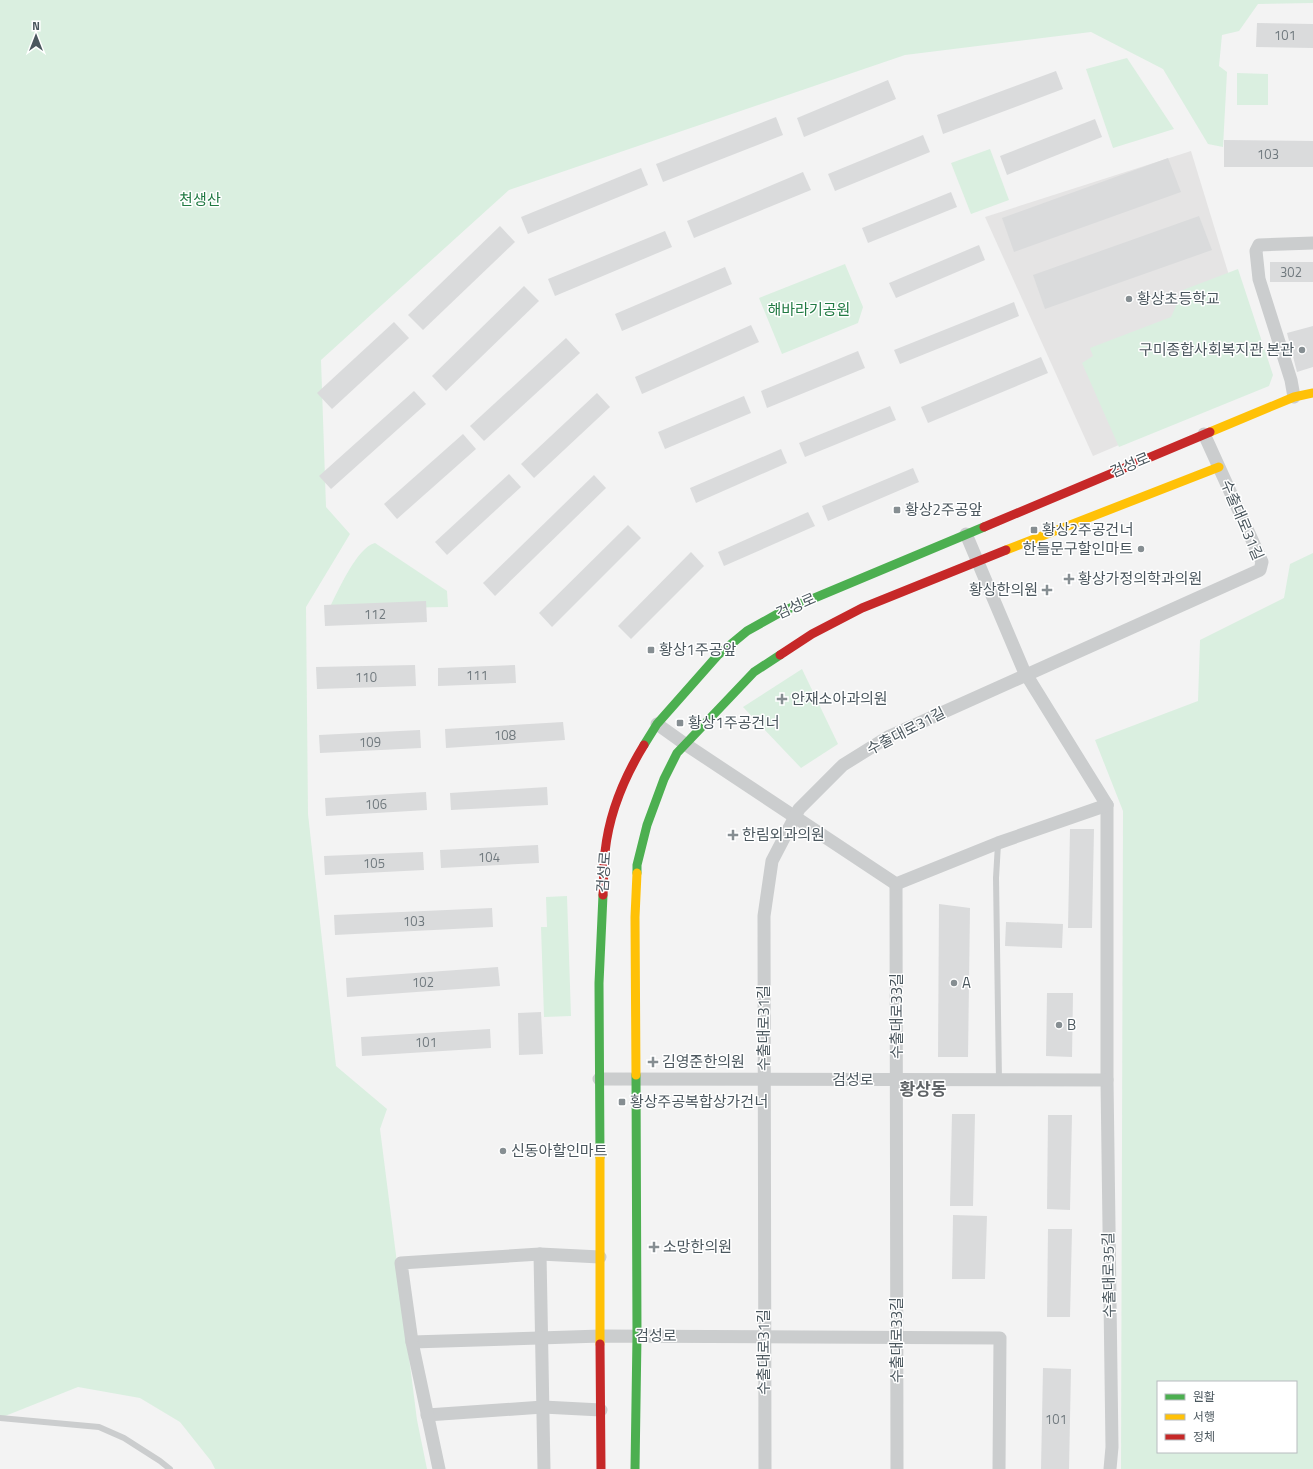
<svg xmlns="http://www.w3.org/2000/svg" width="1313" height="1469" font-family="'Titillium Web','Noto Sans KR',sans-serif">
<rect width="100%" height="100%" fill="#f3f3f3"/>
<polygon fill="#e5e4e4" points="1191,151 1261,380 1192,414 1093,456 985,217"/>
<g fill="#daefe0" fill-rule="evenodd">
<polygon points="0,0 1313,0 1313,3 1258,4 1239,31 1222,35 1219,66 1227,72 1223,147 1208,144 1163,69 1091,32 905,55 509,190 321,360 326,507 350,534 306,607 308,814 336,1066 387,1109 380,1129 417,1420 427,1469 215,1469 211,1461 180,1422 140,1398 78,1387 0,1418"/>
<polygon points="1127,58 1174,129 1113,148 1086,69"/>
<polygon points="1237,73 1268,74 1268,105 1237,105"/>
<polygon points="990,149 1009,200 971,214 951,163"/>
<polygon points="845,264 863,307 858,323 782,354 759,298"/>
<polygon points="1238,269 1273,375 1269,386 1119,447 1082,363 1093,356 1090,348 1171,317 1183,290"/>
<path d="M 375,543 L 447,591 L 448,607 L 329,609 C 337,593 357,547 375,543 Z"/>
<path d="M 1313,553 L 1313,1469 L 1121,1469 L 1123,811 L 1095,740 L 1198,701 L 1200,640 L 1284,598 L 1290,564 ZM 1158,1382 L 1296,1382 L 1296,1452 L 1158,1452 Z"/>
<polygon points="802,669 838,744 801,768 743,707"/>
<polygon points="567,896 571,1016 544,1017 541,927 547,927 546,897"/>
</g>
<g fill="#dadbdc">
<polygon points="1257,23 1313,24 1313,48 1256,47"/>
<polygon points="1056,71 1063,89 943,134 937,115"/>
<polygon points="888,80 896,99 804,137 797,118"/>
<polygon points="776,117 783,135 663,182 656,164"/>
<polygon points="1095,119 1102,137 1007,175 1000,156"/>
<polygon points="923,135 930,152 835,191 828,174"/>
<polygon points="1224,140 1313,141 1313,167 1224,167"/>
<polygon points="1168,158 1181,192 1014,252 1002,218"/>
<polygon points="641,168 648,185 528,234 521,217"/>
<polygon points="803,172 811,190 694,238 687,221"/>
<polygon points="951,192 957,207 868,243 862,228"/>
<polygon points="1199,216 1212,250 1045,309 1033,275"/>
<polygon points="500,226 515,242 423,330 408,315"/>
<polygon points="665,231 672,247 555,296 548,279"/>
<polygon points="979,245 985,260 896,298 889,283"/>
<rect x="1270" y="262" width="43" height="20"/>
<polygon points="725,267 732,284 622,331 615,314"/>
<polygon points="524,286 539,301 446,391 432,376"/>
<polygon points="1014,302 1019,316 900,364 894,350"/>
<polygon points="394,322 409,338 332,409 317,393"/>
<polygon points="751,325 759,342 642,394 635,377"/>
<polygon points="1313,326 1313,367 1297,372 1287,333"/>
<polygon points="566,338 580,353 484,441 470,426"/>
<polygon points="858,351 865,368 767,408 761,391"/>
<polygon points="1041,357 1048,373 928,423 921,407"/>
<polygon points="414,391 426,404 331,489 319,476"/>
<polygon points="597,393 610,407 534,478 521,464"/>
<polygon points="744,396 751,413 665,449 658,432"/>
<polygon points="890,406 896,420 805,457 799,443"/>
<polygon points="463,434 476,449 397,519 384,504"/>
<polygon points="781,449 787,463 696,503 690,488"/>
<polygon points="913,468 919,482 828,521 822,506"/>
<polygon points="509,474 521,487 447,555 435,542"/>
<polygon points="594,475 606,488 495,596 483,583"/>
<polygon points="808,512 815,526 724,566 718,552"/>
<polygon points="628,525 641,538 552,627 539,613"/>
<polygon points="691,552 704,566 631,639 618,626"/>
<polygon points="426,601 427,622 325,626 324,605"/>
<polygon points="415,665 416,686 317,689 316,667"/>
<polygon points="515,665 516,683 438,686 438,668"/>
<polygon points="563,722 565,740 446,748 445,729"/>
<polygon points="420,730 421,748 320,753 319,735"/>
<polygon points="547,787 548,805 451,810 450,793"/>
<polygon points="426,792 427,810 326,816 325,798"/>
<polygon points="1070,829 1094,829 1092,928 1068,928"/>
<polygon points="538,845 539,863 441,868 440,850"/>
<polygon points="423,852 424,870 325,875 324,856"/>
<polygon points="939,904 970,908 968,1057 938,1057"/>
<polygon points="492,908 493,927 335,935 334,915"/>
<polygon points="1006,922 1063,924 1062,948 1005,946"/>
<polygon points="498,967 500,986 347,997 346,978"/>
<polygon points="1047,993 1073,993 1072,1057 1046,1056"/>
<polygon points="541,1012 543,1054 519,1055 518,1013"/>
<polygon points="490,1029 491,1048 362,1056 361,1037"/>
<polygon points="952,1114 975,1114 973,1206 950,1206"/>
<polygon points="1048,1115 1072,1115 1070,1210 1047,1209"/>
<polygon points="953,1215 987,1216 985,1279 952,1279"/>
<polygon points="1048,1229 1072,1229 1070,1317 1047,1317"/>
<polygon points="1043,1368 1071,1369 1069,1469 1041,1469"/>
</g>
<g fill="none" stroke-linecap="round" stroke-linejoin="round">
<g stroke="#cbcdce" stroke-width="6">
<polyline points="998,844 996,878 999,1080"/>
<polyline points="0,1418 99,1427 124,1438 160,1461 170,1469"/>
</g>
<g stroke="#cbcdce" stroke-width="13">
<polyline points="1294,397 1291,380 1259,279 1256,251 1259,245 1313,243"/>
<polyline points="966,534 1024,671 1107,805"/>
<polyline points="657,724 685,744 896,884"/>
<polyline points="1107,805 1107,1080 1112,1447 1110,1469"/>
<polyline points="896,884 897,1469"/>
<polyline points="896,884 998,843 1107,805"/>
<polyline points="599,1079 1107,1080"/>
<polyline points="540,1254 544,1469"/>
<polyline points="412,1342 601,1336 1000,1338 999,1469"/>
<polyline points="427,1415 543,1407 601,1410"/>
<polyline points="439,1469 412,1342 401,1263 540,1254 600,1257"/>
<polyline points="765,1469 764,916 772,861 799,809 843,765 888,737 1260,570 1262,562 1204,434"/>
</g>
<g stroke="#4caf50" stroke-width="9">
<polyline points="644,745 657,724 718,655 747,631 781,612 984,527"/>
<polyline points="637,873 637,865 647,825 664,779 677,753 754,672 780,655"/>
<polyline points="600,1157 599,983 603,895"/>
<polyline points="635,1469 637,1336 636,1075"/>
</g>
<g stroke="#ffc107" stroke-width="9">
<polyline points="1210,432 1294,397 1313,393"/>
<polyline points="1006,550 1219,467"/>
<polyline points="636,1075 635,917 637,873"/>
<polyline points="600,1157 600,1344"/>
</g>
<g stroke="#c62828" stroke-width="9">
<polyline points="984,527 1210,432"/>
<polyline points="780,655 812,634 862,608 1006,550"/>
<path d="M 603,895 C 604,881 603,866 605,852 C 609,814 625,776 644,745"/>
<polyline points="600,1344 601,1469"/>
</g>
</g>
<g fill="#868e92" stroke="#fff" stroke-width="1.5">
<circle cx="1129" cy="299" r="4"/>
<circle cx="1302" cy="350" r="4"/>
<rect x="893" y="506" width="8" height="8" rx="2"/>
<rect x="1030" y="526" width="8" height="8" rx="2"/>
<circle cx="1141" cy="549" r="4"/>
<path d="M1067 573h4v4h4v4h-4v4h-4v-4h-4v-4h4z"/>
<path d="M1045 584h4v4h4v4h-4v4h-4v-4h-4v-4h4z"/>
<rect x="647" y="646" width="8" height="8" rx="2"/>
<path d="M780 693h4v4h4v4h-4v4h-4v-4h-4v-4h4z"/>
<rect x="676" y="719" width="8" height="8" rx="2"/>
<path d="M731 829h4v4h4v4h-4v4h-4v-4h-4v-4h4z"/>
<circle cx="954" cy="983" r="4"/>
<circle cx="1059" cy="1025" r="4"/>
<path d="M651 1056h4v4h4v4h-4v4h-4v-4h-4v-4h4z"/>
<rect x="618" y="1098" width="8" height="8" rx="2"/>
<circle cx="503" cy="1151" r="4"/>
<path d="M652 1241h4v4h4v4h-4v4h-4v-4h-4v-4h4z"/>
</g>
<g text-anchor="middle" stroke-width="3" stroke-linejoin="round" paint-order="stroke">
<g font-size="13" fill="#70797e">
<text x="1285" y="40">101</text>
<text x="1268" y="159">103</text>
<text x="1291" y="277">302</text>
<text x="375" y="619">112</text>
<text x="477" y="680">111</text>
<text x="366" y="682">110</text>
<text x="505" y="740">108</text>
<text x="370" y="747">109</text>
<text x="376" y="809">106</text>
<text x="489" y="862">104</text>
<text x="374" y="868">105</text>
<text x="414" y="926">103</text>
<text x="423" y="987">102</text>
<text x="426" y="1047">101</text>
<text x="1056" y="1424">101</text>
</g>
<g font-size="15" fill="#217a43" stroke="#fff">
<text x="200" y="205">천생산</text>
<text x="809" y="315">해바라기공원</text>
</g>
<g font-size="15" fill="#4b575e" stroke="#fff" text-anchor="start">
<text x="1137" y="304">황상초등학교</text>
<text x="1294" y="355" text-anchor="end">구미종합사회복지관 본관</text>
<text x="905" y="515">황상2주공앞</text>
<text x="1042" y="535">황상2주공건너</text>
<text x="1133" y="554" text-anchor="end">한들문구할인마트</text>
<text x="1078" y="584">황상가정의학과의원</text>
<text x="1038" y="595" text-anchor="end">황상한의원</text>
<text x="659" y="655">황상1주공앞</text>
<text x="791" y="704">안재소아과의원</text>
<text x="688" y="728">황상1주공건너</text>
<text x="742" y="840">한림외과의원</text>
<text x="962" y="988">A</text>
<text x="1067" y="1030">B</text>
<text x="662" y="1067">김영준한의원</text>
<text x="630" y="1107">황상주공복합상가건너</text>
<text x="511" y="1156">신동아할인마트</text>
<text x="663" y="1252">소망한의원</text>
</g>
<g font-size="15" fill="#4b575e" stroke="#fff">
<text transform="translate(1130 465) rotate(-23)" y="5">검성로</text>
<text transform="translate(1242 520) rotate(67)" y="5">수출대로31길</text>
<text transform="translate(796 606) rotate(-24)" y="5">검성로</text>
<text transform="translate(906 731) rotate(-27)" y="5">수출대로31길</text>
<text transform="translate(604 872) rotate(-86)" y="5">검성로</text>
<text transform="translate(897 1016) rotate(-90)" y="5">수출대로33길</text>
<text transform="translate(764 1028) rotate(-90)" y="5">수출대로31길</text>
<text x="853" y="1085">검성로</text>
<text transform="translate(1109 1275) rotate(-91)" y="5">수출대로35길</text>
<text x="656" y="1341">검성로</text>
<text transform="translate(897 1340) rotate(-90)" y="5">수출대로33길</text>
<text transform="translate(764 1352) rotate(-90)" y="5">수출대로31길</text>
</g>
<g font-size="17" font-weight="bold" fill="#5f6366" stroke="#fff">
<text x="923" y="1095">황상동</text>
</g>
</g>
<rect x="1157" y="1381" width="140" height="72" fill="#ffffff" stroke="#b7bcbf"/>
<rect x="1165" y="1394" width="20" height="6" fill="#4caf50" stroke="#b7bcbf"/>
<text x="1193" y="1401" font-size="12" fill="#4b575e">원활</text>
<rect x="1165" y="1414" width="20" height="6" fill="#ffc107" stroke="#b7bcbf"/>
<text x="1193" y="1421" font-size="12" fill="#4b575e">서행</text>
<rect x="1165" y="1434" width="20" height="6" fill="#c62828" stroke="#b7bcbf"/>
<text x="1193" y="1441" font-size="12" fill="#4b575e">정체</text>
<g transform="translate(36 36)" stroke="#ffffff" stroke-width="3" paint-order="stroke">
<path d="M0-3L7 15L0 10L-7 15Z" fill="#4b575e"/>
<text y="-6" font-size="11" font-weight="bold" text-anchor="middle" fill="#4b575e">N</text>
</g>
</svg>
